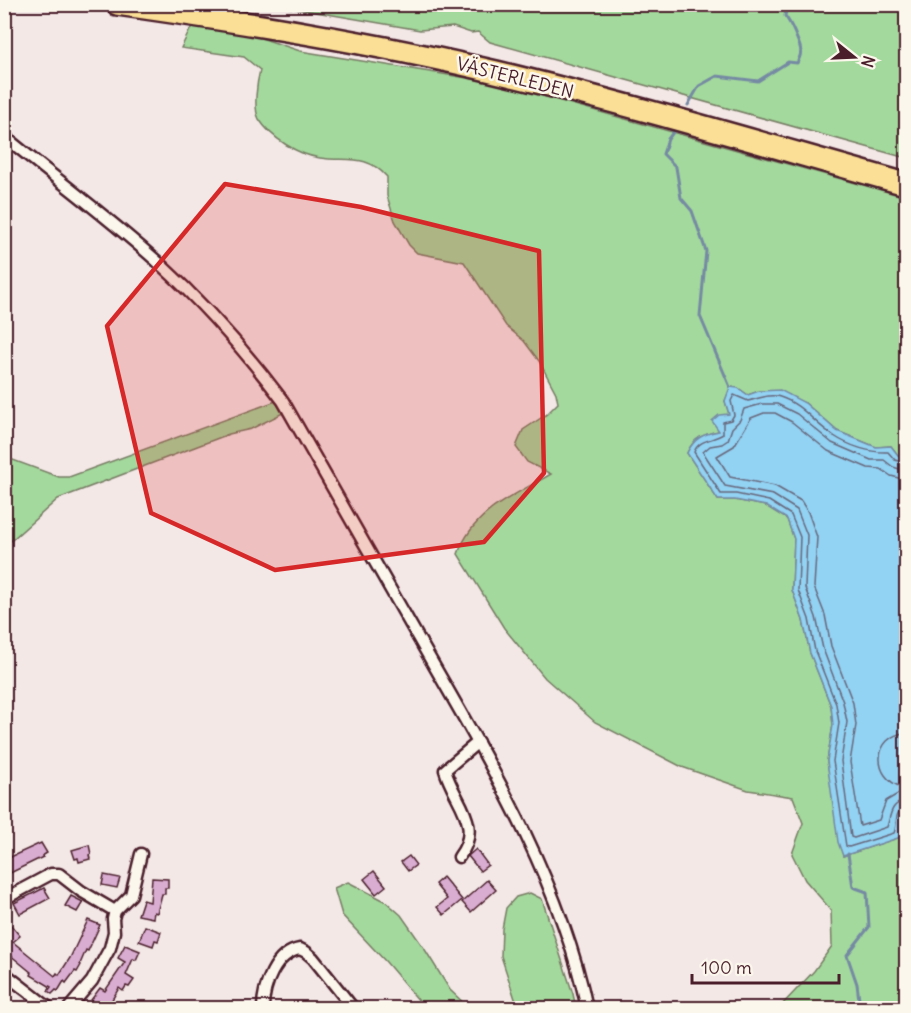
<svg xmlns="http://www.w3.org/2000/svg" width="911" height="1013" font-family="Delius,sans-serif">
<rect width="100%" height="100%" fill="#f4e8e7"/>
<filter id="ink" filterUnits="userSpaceOnUse"><feTurbulence type="fractalNoise" baseFrequency=".0167" numOctaves="2"/><feDisplacementMap in="SourceGraphic" scale="12" xChannelSelector="R" yChannelSelector="G"/><feConvolveMatrix kernelMatrix="1 2 1 2 8 2 1 2 1" color-interpolation-filters="sRGB"/></filter>
<g filter="url(#ink)">
<g fill="#a3d99c" stroke="#767c64" stroke-width="1.5">
<polygon points="275,5 906,5 906,158 490,42 478,32 471,33 453,27 420,30"/>
<path d="M 192,26 L 255,36 L 300,51 L 492,82 L 906,197 L 906,458 L 898,455 L 891,446 L 876,447 L 837,431 L 805,403 L 759,391 L 748,395 L 738,388 L 731,387 L 725,401 L 729,414 L 719,431 C 703,434 694,438 687,453 L 718,500 L 735,500 L 766,506 L 787,519 L 794,539 L 792,590 L 803,620 L 810,653 L 831,706 L 833,725 L 827,761 L 843,856 L 901,837 L 903,819 L 906,805 L 906,999 L 896,1003 L 895,1008 L 779,1008 L 814,971 L 832,946 L 831,910 L 805,880 L 792,854 L 803,823 L 793,797 L 748,790 L 682,767 L 595,722 L 545,678 L 504,628 L 458,554 C 473,511 513,496 551,474 L 527,462 L 516,447 L 523,430 L 547,414 L 558,403 L 556,393 L 539,361 L 524,341 L 506,326 L 464,262 L 417,253 L 409,245 L 395,221 L 387,196 L 387,177 C 366,153 347,162 320,158 C 298,155 271,138 259,119 C 253,108 257,82 260,70 L 244,57 L 181,48 Z"/>
<polygon points="276,401 283,413 251,429 229,434 58,499 5,546 5,457 59,477 69,477"/>
<polygon points="348,882 385,901 401,915 424,948 450,990 469,1008 425,1008 386,962 342,915 334,888"/>
<polygon points="530,893 542,899 573,994 576,1008 518,1008 501,956 502,929 506,908 516,897"/>
</g>
<path fill="#92d2f3" stroke="#758aa3" stroke-width="1.5" d="M 730,387 L 738,388 L 748,395 L 759,391 L 780,390 L 805,403 L 837,431 L 876,447 L 891,446 L 898,455 L 906,458 L 906,741 L 903,762 C 911,779 903,818 901,837 L 843,856 L 838,842 L 827,761 L 833,725 L 831,706 L 810,653 L 803,620 L 792,590 L 794,539 L 787,519 L 766,506 L 735,500 L 718,500 L 687,453 C 694,438 703,434 719,431 L 712,421 L 719,415 L 729,414 L 725,401 Z"/>
<g fill="none" stroke-linecap="round" stroke-linejoin="round">
<g stroke="#67677b" stroke-width="1.5">
<path d="M 906,463 L 895,460 L 888,452 C 870,453 849,446 834,436 C 815,424 802,404 780,397 C 770,393 758,399 748,401 L 734,395 L 731,401 L 734,415 L 731,420 L 723,422 L 723,434 C 712,441 699,439 694,452 L 721,494 L 736,494 L 769,501 L 791,515 L 800,537 L 798,590 L 809,619 L 815,651 L 836,704 L 839,723 L 833,761 L 846,846 L 849,847 L 894,833 C 898,824 893,810 906,809"/>
<path d="M 906,471 L 893,467 L 884,460 L 871,460 L 832,443 L 797,414 L 777,404 L 762,404 L 744,409 L 740,420 L 732,428 L 728,440 L 722,444 L 710,446 L 703,452 L 725,486 L 773,495 L 797,510 L 807,535 L 805,588 L 816,617 L 823,649 L 843,702 L 847,722 L 841,761 L 851,837 L 854,838 L 887,827 C 891,815 890,803 906,801"/>
<path d="M 906,480 L 891,476 L 881,469 L 868,468 L 828,451 L 792,422 L 775,413 L 764,413 L 751,418 L 734,446 L 717,456 L 730,477 L 775,486 L 801,501 L 808,512 L 817,537 L 814,587 L 825,615 L 831,646 L 853,703 L 856,725 L 850,762 L 860,826 L 879,820 L 886,801 L 903,791 L 902,787 C 871,778 873,735 906,733"/>
</g>
<g stroke="#758aa3" stroke-width="3">
<path d="M 688,105 L 699,86 L 717,76 L 758,81 L 788,62 L 797,63 C 804,50 800,47 795,34 C 792,27 790,22 785,16 L 787,4"/>
<polyline points="677,127 668,139 663,154 676,167 681,198 692,211 706,251 700,316 730,387"/>
<polyline points="848,854 853,887 867,892 869,927 847,955 857,984 860,1008"/>
</g>
</g>
<g fill="#d9add1" stroke="#4a1f2b" stroke-width="1.5">
<polygon points="41,843 47,853 42,856 43,857 4,876 4,860"/>
<polygon points="89,845 91,854 89,855 90,859 79,862 78,858 75,859 72,850"/>
<polygon points="476,849 488,865 480,871 468,856"/>
<polygon points="409,856 416,865 408,871 401,862"/>
<polygon points="374,871 386,886 376,894 364,879"/>
<polygon points="104,875 120,878 117,888 102,885"/>
<polygon points="443,877 462,900 444,915 437,907 447,899 435,884"/>
<polygon points="152,878 168,879 168,888 165,888 165,894 162,894 157,913 154,912 153,918 138,915 143,900 150,902"/>
<polygon points="487,880 496,890 471,912 462,902"/>
<polygon points="44,888 50,898 20,914 14,903"/>
<polygon points="71,896 83,902 77,912 65,906"/>
<polygon points="4,917 20,936 13,942 55,976 57,973 59,975 70,958 88,920 100,925 88,951 86,950 80,964 81,965 77,972 75,971 66,983 64,981 58,991 56,990 52,994 48,991 51,987 31,975 32,973 4,950"/>
<polygon points="145,926 161,932 158,941 155,940 153,946 139,941"/>
<polygon points="125,945 140,951 136,960 133,959 126,975 134,980 129,987 126,986 123,991 119,988 107,1008 104,1008 91,1000 100,988 105,991 125,962 118,958"/>
</g>
<g fill="none" stroke-linecap="round" stroke-linejoin="round">
<defs>
<g id="street">
<path d="M 4,136 C 56,179 111,219 160,264 C 206,306 246,352 283,401 C 334,490 385,579 436,669 C 497,775 562,888 587,1008"/>
<path d="M 459,857 C 484,824 454,802 445,770 L 478,742"/>
<polyline points="4,899 51,874 59,874 81,891 115,911"/>
<polyline points="4,973 49,1008"/>
<polyline points="69,1008 92,981 110,948 114,932 113,919 115,911 131,895 141,854"/>
<path d="M 263,1008 C 263,987 275,953 300,949 L 306,952 L 313,958 L 353,1008"/>
</g>
<path id="highway" d="M 117,4 C 244,22 370,42 496,72 C 634,105 770,146 906,184"/>
</defs>
<use href="#street" stroke="#4a1f2b" stroke-width="15"/>
<use href="#highway" stroke="#4a1f2b" stroke-width="26"/>
<use href="#street" stroke="#fbf7ec" stroke-width="10"/>
<use href="#highway" stroke="#fbdf96" stroke-width="21"/>
</g>
</g>
<path fill="#d62828" fill-opacity="0.2" stroke="#d62828" stroke-width="4.5" stroke-linejoin="round" d="M 225,184 L 361,207 L 539,251 L 544,473 L 484,542 L 275,570 L 151,513 L 107,326 Z"/>
<g text-anchor="middle" stroke-width="5" stroke-linejoin="round" paint-order="stroke">
<g font-size="18" fill="#4a1f2b" stroke="#fbf7ec">
<text transform="translate(515 78) rotate(14)" y="6">VÄSTERLEDEN</text>
</g>
</g>
<rect width="911" height="1013" fill="none" stroke="#fbf7ec" stroke-width="24"/>
<rect x="12" y="12" width="887" height="989" fill="none" stroke="#4a1f2b" stroke-width="2" filter="url(#ink)"/>
<g transform="translate(854 57) rotate(108)" stroke="#fbf7ec" stroke-width="4.5" paint-order="stroke">
<path d="M0-4.5L10 22L0 15L-10 22Z" fill="#4a1f2b"/>
<text y="-9" font-size="16" font-weight="bold" text-anchor="middle" fill="#4a1f2b">N</text>
</g>
<path d="M692 974v9h147v-9" fill="none" stroke="#4a1f2b" stroke-width="3"/>
<text x="701" y="974" font-size="18" fill="#4a1f2b" stroke="#fbf7ec" stroke-width="4.5" paint-order="stroke">100 m</text>
</svg>
